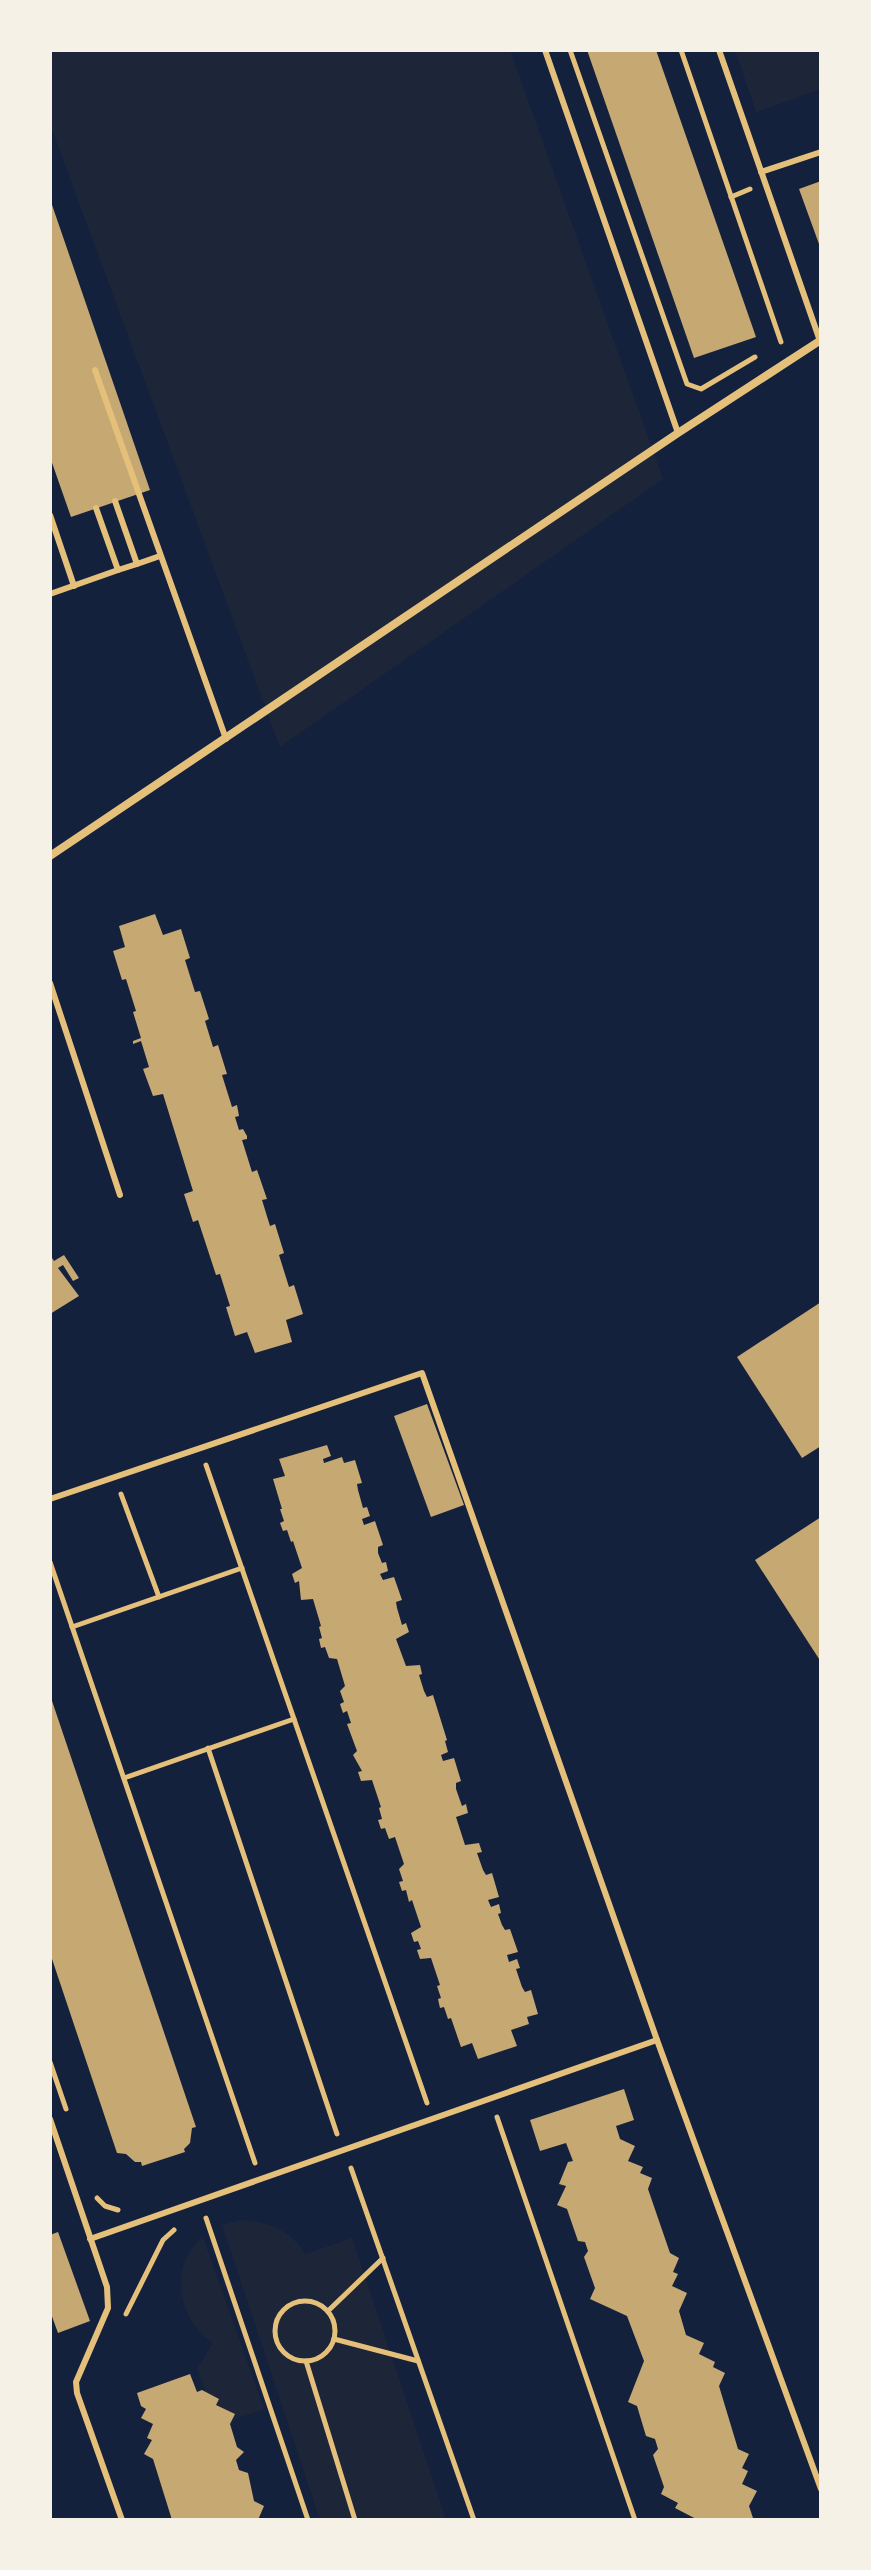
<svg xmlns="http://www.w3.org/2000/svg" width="871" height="2570" font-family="'IBM Plex Sans',sans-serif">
<rect width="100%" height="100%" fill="#14213d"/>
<g fill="#1d2539">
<polygon points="50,50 510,50 663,479 280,747 50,124"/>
<polygon points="735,50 817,50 821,60 821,89 756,112"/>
<path d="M 240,2220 C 268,2222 290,2229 305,2254 L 352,2238 L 446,2520 L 320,2520 L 222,2225 Z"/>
<path d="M 203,2237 L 264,2409 L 218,2425 L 197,2369 L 213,2343 C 177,2319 168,2266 203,2237 Z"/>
</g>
<g fill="#c6a872">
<polygon points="587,50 656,50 756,337 694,358"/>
<polygon points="821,181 821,243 819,244 799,189"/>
<polygon points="50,199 150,490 71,517 50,457"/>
<polygon points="155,914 163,935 181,929 190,958 185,960 195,992 200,991 209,1019 205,1021 213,1047 218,1045 227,1074 222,1075 232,1107 237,1105 239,1116 235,1117 239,1130 243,1129 247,1136 247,1139 242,1140 252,1172 257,1170 267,1199 262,1200 270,1226 275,1224 284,1253 279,1255 289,1287 294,1285 303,1314 286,1320 292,1342 255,1353 247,1332 235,1336 226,1307 230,1306 220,1274 216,1275 198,1220 193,1222 184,1194 193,1191 163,1094 153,1096 143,1069 149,1067 141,1041 133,1044 133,1041 141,1038 133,1012 136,1011 126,979 122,980 113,951 125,947 119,926"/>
<polygon points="50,1255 54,1261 64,1255 79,1278 73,1281 63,1265 58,1268 79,1296 50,1314"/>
<polygon points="821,1302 821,1446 802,1458 737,1357"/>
<polygon points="427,1404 464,1505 431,1517 394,1416"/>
<polygon points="327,1445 331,1456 323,1459 324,1463 342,1457 344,1463 355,1460 362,1483 357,1484 358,1490 363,1508 367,1507 370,1516 362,1519 364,1525 375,1521 383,1545 378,1547 378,1553 382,1563 386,1562 388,1571 380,1574 383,1580 394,1577 402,1600 396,1602 397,1608 402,1625 406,1623 409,1632 396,1639 406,1666 420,1665 422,1674 419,1675 424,1691 427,1697 433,1695 447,1740 445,1741 448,1752 441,1755 443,1761 454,1758 461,1781 456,1783 456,1789 462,1806 466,1804 468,1813 456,1817 465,1845 479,1843 482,1852 477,1853 483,1870 486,1875 492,1873 499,1897 488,1900 491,1907 499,1904 501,1913 498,1914 502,1925 505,1930 510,1929 518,1952 507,1955 509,1962 517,1959 520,1968 516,1969 522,1987 525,1992 531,1990 538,2014 527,2017 529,2024 511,2030 517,2046 478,2059 472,2043 461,2047 451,2018 448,2019 444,2007 440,2008 438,1999 441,1998 437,1986 440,1985 431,1958 420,1959 417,1950 421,1949 418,1941 414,1942 411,1933 421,1927 412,1900 409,1902 406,1890 402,1891 399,1882 403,1881 399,1869 404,1864 395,1837 389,1839 385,1828 381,1829 378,1820 382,1819 379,1808 381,1807 372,1780 361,1781 358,1772 362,1771 353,1755 357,1751 347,1724 351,1723 347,1711 343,1713 340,1704 344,1702 340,1691 345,1686 337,1659 329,1658 325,1647 321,1648 319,1639 322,1638 319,1627 321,1626 313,1599 301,1600 299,1581 295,1583 292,1574 302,1568 293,1541 291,1542 287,1530 283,1531 280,1523 284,1521 280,1509 282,1509 273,1479 285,1476 279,1459"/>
<polygon points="821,1517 821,1662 755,1560"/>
<polygon points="50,1695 196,2127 192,2128 190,2143 184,2149 185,2152 142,2166 141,2162 135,2162 126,2154 117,2153 50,1953"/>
<polygon points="624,2089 634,2120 616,2126 620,2139 635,2146 628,2161 643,2167 640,2173 652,2178 648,2189 670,2253 679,2258 673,2272 678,2274 672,2286 687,2293 679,2311 686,2335 704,2343 699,2354 715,2362 713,2367 725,2373 719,2386 738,2449 749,2454 742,2468 748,2471 742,2484 757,2491 749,2506 753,2518 748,2520 698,2520 675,2508 678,2503 661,2494 664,2487 653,2455 658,2449 655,2439 646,2436 637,2406 628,2402 644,2361 627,2316 590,2299 595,2288 584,2257 588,2251 585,2242 578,2241 567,2209 557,2205 566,2186 559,2184 568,2162 573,2161 566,2143 540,2151 530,2120"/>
<polygon points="58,2232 90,2321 58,2333 50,2311 50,2235"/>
<polygon points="190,2374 197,2392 202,2390 219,2399 216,2405 235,2414 230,2424 237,2447 244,2452 236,2460 239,2470 248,2473 254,2501 264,2506 258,2520 172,2520 153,2459 144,2454 152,2440 147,2438 153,2424 141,2418 146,2409 141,2406 137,2393"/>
</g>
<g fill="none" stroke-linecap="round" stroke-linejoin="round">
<g stroke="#e5c07b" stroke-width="5">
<polyline points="570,50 687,384 701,389 755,357"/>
<polyline points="681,50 781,342"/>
<polyline points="731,197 750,189"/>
<polyline points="206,1465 427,2103"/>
<polyline points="121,1494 159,1597"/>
<polyline points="50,1562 255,2163"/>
<polyline points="72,1627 242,1568"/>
<polyline points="208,1748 337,2134"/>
<polyline points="124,1778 294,1719"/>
<polyline points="50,2062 66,2109"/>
<polyline points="497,2117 635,2520"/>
<polyline points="351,2168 474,2520"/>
<polyline points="97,2198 105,2206 118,2210"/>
<polyline points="206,2218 308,2520"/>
<circle cx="305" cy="2331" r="30"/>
<polyline points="328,2311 383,2258"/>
<polyline points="126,2314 163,2240 174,2230"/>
<polyline points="334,2339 418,2361"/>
<polyline points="306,2361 355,2520"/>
</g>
<g stroke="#e5c07b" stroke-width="6">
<polyline points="545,50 678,433"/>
<polyline points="719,50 820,341"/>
<polyline points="761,172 821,152"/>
<polyline points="95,370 226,739"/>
<polyline points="115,501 137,564 160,556"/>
<polyline points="96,508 118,570 137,564"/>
<polyline points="50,515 74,586"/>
<polyline points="50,594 118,570"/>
<polyline points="50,983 120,1195"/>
<polyline points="50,1499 422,1373 657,2040 821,2489"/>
<polyline points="50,2119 107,2287 108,2308 76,2382 77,2393 122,2520"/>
<polyline points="90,2239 657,2040"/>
</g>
<polyline stroke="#e5c07b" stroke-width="8" points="50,856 678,433 821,340"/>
</g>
<rect width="871" height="2570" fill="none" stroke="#f6f1e7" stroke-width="104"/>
</svg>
